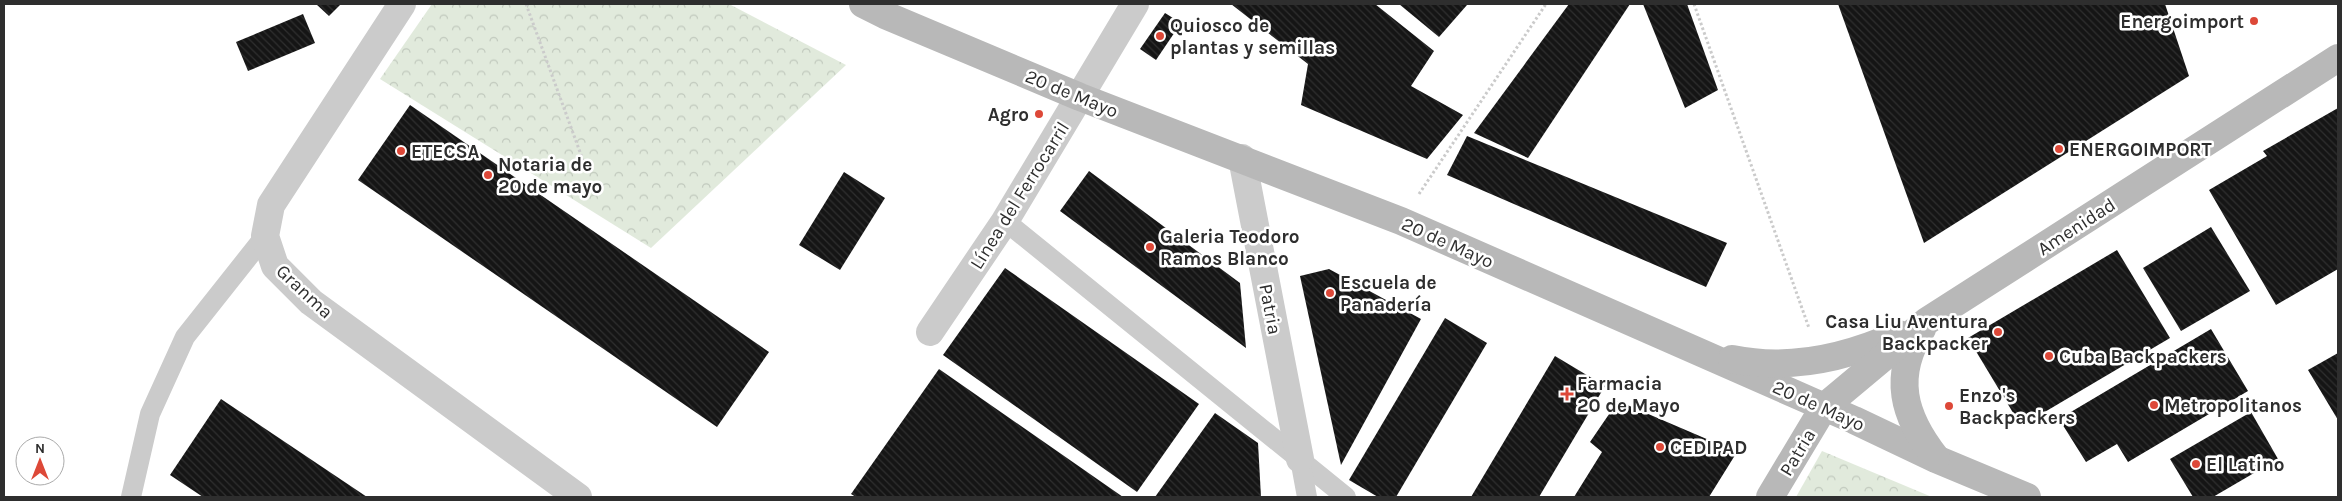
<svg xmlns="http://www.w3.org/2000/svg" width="2342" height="501" font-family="Karla,sans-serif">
<defs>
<pattern id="park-crowns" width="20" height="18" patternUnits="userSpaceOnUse" patternTransform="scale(1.25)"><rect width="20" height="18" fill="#e1eadc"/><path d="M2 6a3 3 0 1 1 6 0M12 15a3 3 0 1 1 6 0" fill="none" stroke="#c1c9bd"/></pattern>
<pattern id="building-back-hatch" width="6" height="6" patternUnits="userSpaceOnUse" patternTransform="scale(1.25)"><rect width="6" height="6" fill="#151515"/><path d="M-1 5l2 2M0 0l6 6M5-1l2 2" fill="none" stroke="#2f2f2f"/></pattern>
</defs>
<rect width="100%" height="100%" fill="#fff"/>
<g fill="url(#park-crowns)">
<polygon points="432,4 729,4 846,65 651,248 380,79"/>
<polygon points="1822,451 1932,497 1796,497"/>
</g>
<g fill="url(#building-back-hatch)">
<polygon points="316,4 341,4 329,16"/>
<polygon points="1231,4 1375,4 1434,51 1411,86 1463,115 1427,159 1301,105 1308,64"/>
<polygon points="1399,4 1466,4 1467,5 1439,37"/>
<polygon points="1569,4 1630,4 1528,158 1474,133"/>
<polygon points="1643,4 1687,4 1718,90 1685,108"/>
<polygon points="1838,4 2165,4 2189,76 1924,243"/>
<polygon points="1165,13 1181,23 1156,60 1140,49"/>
<polygon points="303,14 315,43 248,71 236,42"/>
<polygon points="410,105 769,352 717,427 358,180"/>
<polygon points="2338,108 2338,269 2276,305 2209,190 2267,156 2263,151"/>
<polygon points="1467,136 1727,243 1706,287 1447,175"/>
<polygon points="1089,171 1240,283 1246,348 1060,211"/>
<polygon points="844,172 885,198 840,270 799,245"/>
<polygon points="2211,227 2250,291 2181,331 2143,268"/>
<polygon points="2117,250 2170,338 2021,426 1968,338"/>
<polygon points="1005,268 1199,404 1137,492 943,355"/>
<polygon points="1329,269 1421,319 1341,465 1300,276"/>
<polygon points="1445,318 1487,343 1396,497 1378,497 1349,480"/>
<polygon points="2211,329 2248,391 2128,462 2117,444 2086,462 2059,419"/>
<polygon points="2338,353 2338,420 2308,370"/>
<polygon points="1555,356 1605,386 1539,497 1471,497"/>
<polygon points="939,369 1123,497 856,497 851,494"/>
<polygon points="221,399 367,497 203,497 170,475"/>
<polygon points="1618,401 1737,452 1709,497 1574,497 1602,452 1590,442"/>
<polygon points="2251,412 2278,459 2213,497 2193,497 2170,459"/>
<polygon points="1215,413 1258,443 1261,497 1155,497"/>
</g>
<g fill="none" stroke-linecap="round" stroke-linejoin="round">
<g stroke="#cbcbcb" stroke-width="3" stroke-dasharray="2.5 2.5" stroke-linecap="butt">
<polyline points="526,4 584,163"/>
<polyline points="1694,4 1809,328"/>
<polyline points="1419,194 1546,4"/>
</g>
<g stroke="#cbcbcb" stroke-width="20">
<polyline points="1005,221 1346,497"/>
<polyline points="1300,459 1307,497"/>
<polyline points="131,497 150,414 185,337 265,236"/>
</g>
<g stroke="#cbcbcb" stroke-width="28">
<polyline points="402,4 271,205 265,236 275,266 311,302 578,497"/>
<polyline points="1242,158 1300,459"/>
<polyline points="930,332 1005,221 1135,4"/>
</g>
<g stroke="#b8b8b8" stroke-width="28">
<polyline points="863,4 885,15 1080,97 1401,221 1854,420 1936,459 2027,497"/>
<path d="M 1922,329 C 1892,376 1903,416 1936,458"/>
<path d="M 1732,359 C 1790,371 1846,358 1899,334"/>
<polyline points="1770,497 1824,407 1927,321 2338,58"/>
</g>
</g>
<g fill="#dd4838" stroke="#fff" stroke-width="2">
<circle cx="2254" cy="21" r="5"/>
<circle cx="1160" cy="36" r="5"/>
<circle cx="1039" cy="114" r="5"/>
<circle cx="2059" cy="149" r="5"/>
<circle cx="401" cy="151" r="5"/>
<circle cx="488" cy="175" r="5"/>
<circle cx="1150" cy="247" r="5"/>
<circle cx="1330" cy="293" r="5"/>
<circle cx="1998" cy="332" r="5"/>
<circle cx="2049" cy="356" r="5"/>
<path d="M1564.5 386.5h5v5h5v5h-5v5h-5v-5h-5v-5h5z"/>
<circle cx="2154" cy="405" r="5"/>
<circle cx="1949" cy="406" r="5"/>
<circle cx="1660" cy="447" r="5"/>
<circle cx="2196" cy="464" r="5"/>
</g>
<g text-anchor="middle" stroke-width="5" stroke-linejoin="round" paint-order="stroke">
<g font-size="19" font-weight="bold" fill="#2e2e2e" stroke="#fff" text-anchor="start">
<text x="2244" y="28" text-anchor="end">Energoimport</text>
<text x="1170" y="32">Quiosco de<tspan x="1170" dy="22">plantas y semillas</tspan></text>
<text x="1029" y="121" text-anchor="end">Agro</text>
<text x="2069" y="156">ENERGOIMPORT</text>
<text x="411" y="158">ETECSA</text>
<text x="498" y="171">Notaria de<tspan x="498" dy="22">20 de mayo</tspan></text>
<text x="1160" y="243">Galeria Teodoro<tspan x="1160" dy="22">Ramos Blanco</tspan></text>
<text x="1340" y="289">Escuela de<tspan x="1340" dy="22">Panadería</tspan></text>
<text x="1988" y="328" text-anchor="end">Casa Liu Aventura<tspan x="1988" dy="22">Backpacker</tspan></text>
<text x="2059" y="363">Cuba Backpackers</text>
<text x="1577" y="390">Farmacia<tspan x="1577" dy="22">20 de Mayo</tspan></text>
<text x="1959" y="402">Enzo's<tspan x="1959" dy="22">Backpackers</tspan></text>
<text x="2164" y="412">Metropolitanos</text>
<text x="1670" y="454">CEDIPAD</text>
<text x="2206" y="471">El Latino</text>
</g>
<g font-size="19" fill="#2e2e2e" stroke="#fff">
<text transform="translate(1072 93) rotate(22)" y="7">20 de Mayo</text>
<text transform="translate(1019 195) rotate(-58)" y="7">Línea del Ferrocarril</text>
<text transform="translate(2076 226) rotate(-33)" y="7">Amenidad</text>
<text transform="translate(1448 242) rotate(24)" y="7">20 de Mayo</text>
<text transform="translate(305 291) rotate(43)" y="7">Granma</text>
<text transform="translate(1271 309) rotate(79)" y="7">Patria</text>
<text transform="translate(1819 405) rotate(24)" y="7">20 de Mayo</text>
<text transform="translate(1797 452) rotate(-59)" y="7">Patria</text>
</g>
</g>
<rect width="2342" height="501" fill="none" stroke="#2e2e2e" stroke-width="10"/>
<g transform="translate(40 461)"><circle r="24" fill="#ffffff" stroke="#ababab"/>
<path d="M0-4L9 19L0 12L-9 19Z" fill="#dd4838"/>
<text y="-8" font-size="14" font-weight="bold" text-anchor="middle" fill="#2e2e2e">N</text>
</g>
</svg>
